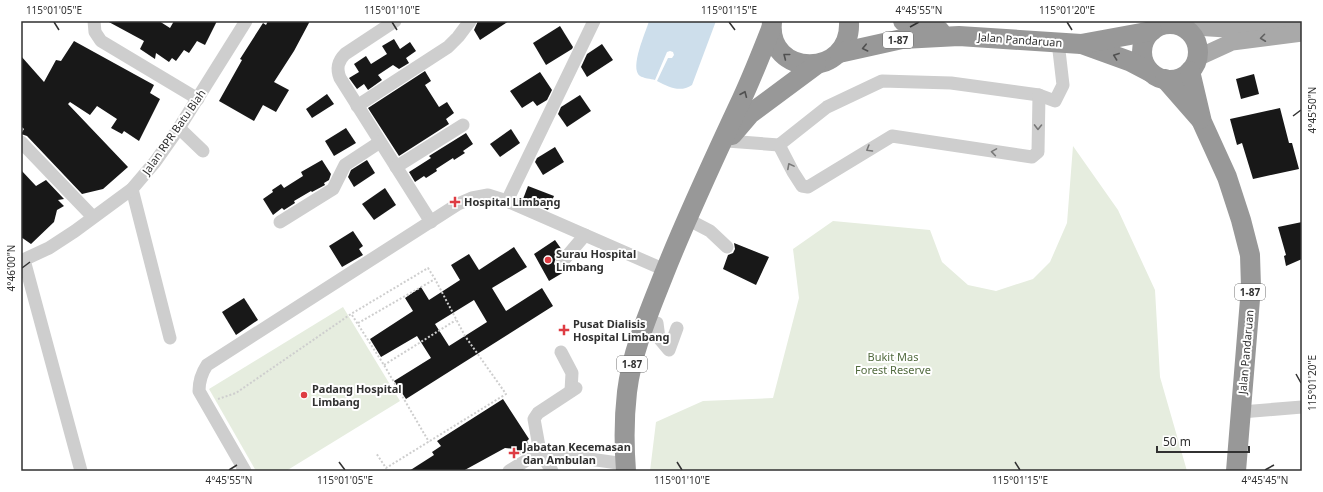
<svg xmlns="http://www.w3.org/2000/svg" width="1323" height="492" font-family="'Noto Sans',sans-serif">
<rect width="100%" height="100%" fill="#fff"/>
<g fill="#e6eddf">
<polygon points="1073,146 1118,210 1155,290 1160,377 1187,471 650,471 656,422 703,401 773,398 799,298 793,249 833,221 930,230 942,262 968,285 996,291 1033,279 1050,262 1067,223"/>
<polygon points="343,307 400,401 286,471 256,471 209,389"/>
</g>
<path fill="#cddeeb" d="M 649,21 L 716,21 L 692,85 C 680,93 669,87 657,81 L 668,58 L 672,58 L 674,55 L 673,52 L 670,51 L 667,52 L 655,80 C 651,79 643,78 640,76 C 629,68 646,32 649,21 Z"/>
<g fill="#181818" fill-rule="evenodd">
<polygon points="107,21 159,21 170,28 174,21 217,21 205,45 197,41 189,53 184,50 176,61 172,58 169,62 156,53 155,59 140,49 144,41"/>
<polygon points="268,21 310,21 294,51 274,82 289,90 276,112 263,105 254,121 219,101 242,60 240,59 263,23 266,25"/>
<polygon points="478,21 509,21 480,40 474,30"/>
<polygon points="560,26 573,47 572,49 546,65 533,43"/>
<polygon points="394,39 400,49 410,42 416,51 406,58 409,63 399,69 393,65 378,75 382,80 368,90 364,84 357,89 349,78 359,72 354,64 366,56 371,64 387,54 382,46"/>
<polygon points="74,41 154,85 150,93 160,99 139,141 124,131 122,134 111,128 117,119 97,106 90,115 70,102 68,104 128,167 103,189 82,194 27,136 21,134 24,129 21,126 21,56 44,82 56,60 61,61"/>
<polygon points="602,44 613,60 587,77 581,67 587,54"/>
<polygon points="425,71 431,81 425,85 439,107 447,102 454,113 446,119 449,124 399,156 368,108"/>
<polygon points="540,72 552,90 547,100 537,106 533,101 522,108 510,91"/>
<polygon points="1254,74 1259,94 1241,99 1236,79"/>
<polygon points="327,94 334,104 312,118 306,109"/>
<polygon points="580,95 591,111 567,127 558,114 561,107"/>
<polygon points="1280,108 1289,143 1292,143 1299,169 1253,179 1242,143 1237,145 1230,119"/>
<polygon points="346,128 356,143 334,156 325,141"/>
<polygon points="511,129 520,143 500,157 490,144"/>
<polygon points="466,133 473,144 463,151 465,153 454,160 453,158 436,169 437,171 426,178 424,176 415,182 409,172 431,158 429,156"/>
<polygon points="555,147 564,162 543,175 535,162 537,158"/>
<polygon points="322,160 331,174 329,180 324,183 325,185 312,192 311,191 294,201 295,203 284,210 282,208 273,215 263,199 273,192 272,190 281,184 284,188 303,176 301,172"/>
<polygon points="367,160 375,173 354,187 348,177 351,170"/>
<polygon points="21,170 36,186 46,180 64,199 58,200 64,206 57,210 54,222 31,244 21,237"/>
<polygon points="528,186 554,196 548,210 523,199"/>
<polygon points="385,188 396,205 374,220 362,204"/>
<polygon points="1302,222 1302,259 1286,266 1284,256 1286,255 1278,227"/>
<polygon points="353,231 363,246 359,249 363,255 342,267 329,246"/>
<polygon points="555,240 562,250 556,257 554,264 557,268 563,270 564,272 549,281 534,254"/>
<polygon points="734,243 769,257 756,285 723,269 728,255 733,253 735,249"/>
<path d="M 514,247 L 527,267 L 492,288 L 506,311 L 542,288 L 553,306 L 406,399 L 394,381 L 431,358 L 417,336 L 381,357 L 370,339 L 413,311 L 405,298 L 421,287 L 429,300 L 460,280 L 451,265 L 469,254 L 479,270 ZM 474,300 L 487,322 L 449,346 L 435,324 Z"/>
<polygon points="244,298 258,320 236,335 222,312"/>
<polygon points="503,399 529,439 527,441 531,448 520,455 516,449 505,448 463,471 409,471 434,455 432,452 441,446 437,441"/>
</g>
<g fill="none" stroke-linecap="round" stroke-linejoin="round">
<g stroke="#cecece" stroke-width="2" stroke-dasharray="2 2" stroke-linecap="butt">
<polyline points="352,315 384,365 429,442"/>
<polyline points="358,323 435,279"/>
<polyline points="384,365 456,320"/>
<polyline points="218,399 236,393 351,314 428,268 435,279 465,336 506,394 386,468 376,453"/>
</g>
<g stroke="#cecece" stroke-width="13">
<polyline points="94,21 95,32 101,41 198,99"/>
<path d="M 395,21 L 345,54 C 338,61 336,68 340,78 L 431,222"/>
<polyline points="357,106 448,47 458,37 470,21"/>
<polyline points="179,128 203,151"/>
<polyline points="727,141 779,145 827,107 882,81 951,83 1039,95 1055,101 1063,85 1058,42"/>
<polyline points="21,142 93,217"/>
<polyline points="779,145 793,172 802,186 808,187 892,136 1032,157 1038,152 1039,95"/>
<polyline points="396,167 463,125"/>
<polyline points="132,189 170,338"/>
<polyline points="507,201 594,21"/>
<polyline points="687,219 710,231 727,247"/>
<polyline points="280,222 333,189 345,165 380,142"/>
<polyline points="24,260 81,471"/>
<polyline points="21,261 49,248 75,231 132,189 155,162 179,128 246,21"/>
<polyline points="562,262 585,235"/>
<polyline points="646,319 657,323 659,338 669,350 677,328"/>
<polyline points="561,352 572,373 571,391"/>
<polyline points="1241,412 1302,407"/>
<polyline points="540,452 625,464"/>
<path d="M 245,471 L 199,391 C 199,381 201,374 207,365 L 458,204 L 472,198 L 488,195 L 507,201 L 665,270"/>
<polyline points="509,471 540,452"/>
<polyline points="552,471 540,452 534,419 538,413 576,388"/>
</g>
<g stroke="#a9a9a9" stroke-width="17">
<polyline points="1179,26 1226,29 1297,21"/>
<polyline points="1197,58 1232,42 1302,33"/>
</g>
<g stroke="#989898" stroke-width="20">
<polyline points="903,21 940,31"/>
<path d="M 772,22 C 766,77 852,80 849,21"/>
<circle cx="1170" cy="52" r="28"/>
<polyline points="1082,44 1129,61 1150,72"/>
<polyline points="839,53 902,39 959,36 1081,44 1152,31"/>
<polyline points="1190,71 1202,122 1227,177 1241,220 1250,255 1251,287 1236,471"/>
<polyline points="1165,79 1200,119"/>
<polyline points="732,135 750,114 816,65"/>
<path d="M 626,471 C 624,445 624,418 627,392 C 632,351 649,312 664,274 C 687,216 713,161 739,105 C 751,80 761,54 771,29"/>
</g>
</g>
<defs><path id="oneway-chevron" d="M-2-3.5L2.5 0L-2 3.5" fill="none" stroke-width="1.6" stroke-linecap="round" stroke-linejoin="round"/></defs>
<use stroke="#616161" href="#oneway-chevron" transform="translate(1263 38) rotate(173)"/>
<g stroke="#505050">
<use href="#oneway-chevron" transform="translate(865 48) rotate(167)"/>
<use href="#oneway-chevron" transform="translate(786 56) rotate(-142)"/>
<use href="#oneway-chevron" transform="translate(1116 56) rotate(-160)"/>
<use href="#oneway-chevron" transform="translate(744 94) rotate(-67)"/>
</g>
<g stroke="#787878">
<use href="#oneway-chevron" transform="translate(1038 127) rotate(91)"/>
<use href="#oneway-chevron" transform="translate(869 149) rotate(149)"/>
<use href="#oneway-chevron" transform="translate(994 152) rotate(-171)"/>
<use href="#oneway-chevron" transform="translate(790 166) rotate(-118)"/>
</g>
<path fill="none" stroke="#313131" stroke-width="1.5" d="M 54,22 L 59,30M 392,22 L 397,30M 729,22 L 735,30M 1067,22 L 1072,30M 910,27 L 919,22M 1293,116 L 1301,110M 22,268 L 30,262M 1296,374 L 1301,383M 339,462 L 345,470M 677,462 L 682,470M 1015,462 L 1020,470M 229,470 L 237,465M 1265,470 L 1274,465"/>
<g fill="#de3c43" stroke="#fff" stroke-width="1.5">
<path d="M453 196h4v4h4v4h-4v4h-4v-4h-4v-4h4z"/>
<circle cx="548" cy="260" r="4"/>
<path d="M562 324h4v4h4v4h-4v4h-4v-4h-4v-4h4z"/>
<circle cx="304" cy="395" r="4"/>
<path d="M512 447h4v4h4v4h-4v4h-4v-4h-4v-4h4z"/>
</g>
<g text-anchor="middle" stroke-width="4" stroke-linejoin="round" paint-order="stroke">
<g fill="#fff" stroke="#6f6f6f" stroke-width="1">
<rect x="883" y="32" width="30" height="16" rx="3"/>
<rect x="1235" y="284" width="30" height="16" rx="3"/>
<rect x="617" y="356" width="30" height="16" rx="3"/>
</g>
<g font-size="10" font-weight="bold" fill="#313131">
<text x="898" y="44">1-87</text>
<text x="1250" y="296">1-87</text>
<text x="632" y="368">1-87</text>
</g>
<g font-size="11" fill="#313131" stroke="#fff">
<text transform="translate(1020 40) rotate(4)" y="4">Jalan Pandaruan</text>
<text transform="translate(174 132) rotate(-55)" y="4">Jalan RPR Batu Biah</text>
<text transform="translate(1246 352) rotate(-85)" y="4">Jalan Pandaruan</text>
</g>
<g font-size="11" font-weight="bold" fill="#313131" stroke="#fff" text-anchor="start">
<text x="464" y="206">Hospital Limbang</text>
<text x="556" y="258">Surau Hospital<tspan x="556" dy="13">Limbang</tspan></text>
<text x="573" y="328">Pusat Dialisis<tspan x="573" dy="13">Hospital Limbang</tspan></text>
<text x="312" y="393">Padang Hospital<tspan x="312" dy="13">Limbang</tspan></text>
<text x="523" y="451">Jabatan Kecemasan<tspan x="523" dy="13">dan Ambulan</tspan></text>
</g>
<g font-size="11" fill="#526b3f" stroke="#fff">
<text x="893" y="361">Bukit Mas<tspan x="893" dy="13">Forest Reserve</tspan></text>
</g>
</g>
<rect width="1323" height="492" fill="none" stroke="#ffffff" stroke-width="44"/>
<path d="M1157 446v6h92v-6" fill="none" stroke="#313131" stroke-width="2"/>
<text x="1163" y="446" font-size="12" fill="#313131" stroke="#ffffff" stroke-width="3" paint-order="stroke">50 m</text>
<rect x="22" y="22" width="1279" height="448" fill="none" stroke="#313131" stroke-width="1.5"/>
<g font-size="10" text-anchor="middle" fill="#313131">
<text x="54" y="14">115°01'05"E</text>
<text x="392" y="14">115°01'10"E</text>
<text x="729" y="14">115°01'15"E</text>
<text x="919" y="14">4°45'55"N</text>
<text x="1067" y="14">115°01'20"E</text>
<text transform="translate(1312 110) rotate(-90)" y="4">4°45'50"N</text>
<text transform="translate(11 268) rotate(-90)" y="4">4°46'00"N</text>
<text transform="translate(1312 383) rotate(-90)" y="4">115°01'20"E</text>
<text x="229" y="484">4°45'55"N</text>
<text x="345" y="484">115°01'05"E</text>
<text x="682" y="484">115°01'10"E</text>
<text x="1020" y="484">115°01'15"E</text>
<text x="1265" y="484">4°45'45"N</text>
</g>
</svg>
